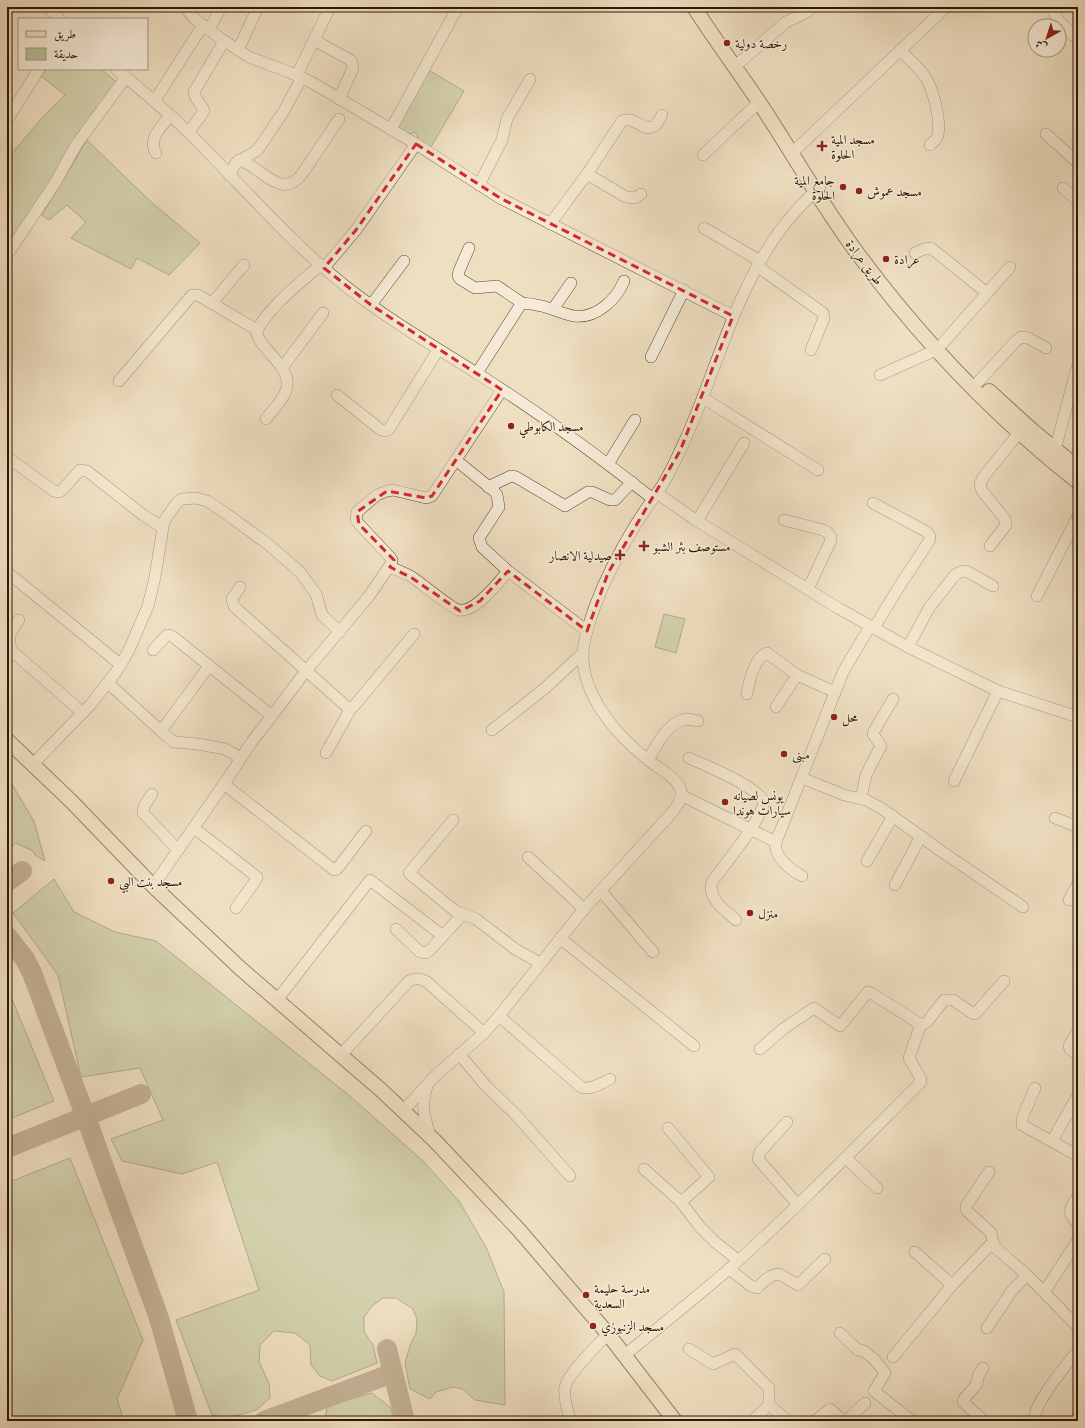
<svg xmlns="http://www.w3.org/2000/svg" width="1085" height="1428" font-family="'IM FELL French Canon',Amiri,serif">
<rect width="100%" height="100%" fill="#efdfc1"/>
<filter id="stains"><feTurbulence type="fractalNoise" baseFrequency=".005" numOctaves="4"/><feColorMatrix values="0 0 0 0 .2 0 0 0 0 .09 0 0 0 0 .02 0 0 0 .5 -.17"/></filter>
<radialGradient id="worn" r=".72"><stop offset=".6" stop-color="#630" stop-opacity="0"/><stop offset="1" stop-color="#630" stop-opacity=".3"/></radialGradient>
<g fill="#b4c397" stroke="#706d4c">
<polygon points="47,69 101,69 120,85 10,246 7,244 7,159 42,118 65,95 41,76"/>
<polygon points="427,69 464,91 431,147 418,139 417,134 413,132 410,134 395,126"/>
<polygon points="87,140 150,201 200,243 169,275 137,258 131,269 71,238 86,222 67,205 49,220 42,215"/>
<polygon points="664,614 685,619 676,653 655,647"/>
<polygon points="7,776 34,821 45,861 35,855 33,851 16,843 7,850"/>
<polygon points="54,879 74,912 115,932 156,941 350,1096 424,1162 459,1201 486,1247 504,1292 505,1405 475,1400 462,1389 453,1387 436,1392 430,1399 410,1389 405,1363 411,1343 416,1334 417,1319 413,1309 396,1298 383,1298 372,1306 364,1317 364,1332 373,1345 377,1363 332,1381 320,1376 311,1365 310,1345 295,1333 274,1331 260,1345 259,1362 269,1383 270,1398 256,1410 228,1418 212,1415 176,1320 259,1290 217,1162 182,1174 122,1161 111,1139 163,1120 140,1068 81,1077 58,975 13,913"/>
<polygon points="7,987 54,1101 7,1120"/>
<polygon points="70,1158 143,1340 117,1399 124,1421 7,1421 7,1183"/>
<polygon points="372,1393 391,1408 394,1421 325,1421 327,1406"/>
</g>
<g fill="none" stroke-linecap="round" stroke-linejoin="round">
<g stroke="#8e7b61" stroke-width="20">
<polyline points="7,882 22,871"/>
<polyline points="7,936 25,959 32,973 85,1115 159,1318 188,1421"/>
<polyline points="7,1148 141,1094"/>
<polyline points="387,1349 405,1421"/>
<polyline points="264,1421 393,1373"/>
</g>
<defs>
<g id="minor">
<polyline points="48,7 59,19"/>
<polyline points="190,7 188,11 195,19 220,38 249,57 289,72 311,82 416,144 500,198 733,316"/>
<polyline points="1051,7 1059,21 1078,40"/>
<polyline points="209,30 221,7"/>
<polyline points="314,40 350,60 352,63 353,68 339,99"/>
<polyline points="238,50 258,7"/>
<path d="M 900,50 C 908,58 917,66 924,75 C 933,87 941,120 938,135 C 937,140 933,142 930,145"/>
<polyline points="740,62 786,22 807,12 813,7"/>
<path d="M 116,69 C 141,90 166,110 189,133 C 242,185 289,242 348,288 C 389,320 434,346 478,374 C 538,412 597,455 653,499"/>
<polyline points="297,75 330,7"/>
<polyline points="155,100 203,25"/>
<polyline points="7,120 39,69"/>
<polyline points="391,129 458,7"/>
<path d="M 189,132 L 204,111 C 202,104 194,99 194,92 L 224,41"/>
<polyline points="1046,134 1078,163"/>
<path d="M 156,153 C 147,139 162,126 170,116"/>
<polyline points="791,154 946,7"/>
<polyline points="703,155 759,102"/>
<polyline points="241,160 256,151 259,148 284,111 302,77"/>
<path d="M 587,174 L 622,121 C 635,115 641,131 652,127 C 656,126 660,119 662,115"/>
<path d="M 229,175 L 236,163 L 239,160 C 260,165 281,202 302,174 L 339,119"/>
<polyline points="479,185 502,140 507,119 530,79"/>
<polyline points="1063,188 1078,201"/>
<polyline points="550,224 587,174 626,197 635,198 641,194"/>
<polyline points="704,228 760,261"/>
<polyline points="469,248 459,271 458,276 460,279 475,288 497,286 522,303"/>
<polyline points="915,253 924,249 931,248 987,293"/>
<polyline points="7,255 55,183 76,145 126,77"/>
<polyline points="757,266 823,313 824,318 811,350"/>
<polyline points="324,268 356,230 416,144"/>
<polyline points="212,303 244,265"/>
<polyline points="371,305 404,261"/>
<polyline points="553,309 571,283"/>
<path d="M 257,330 C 255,348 295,366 286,391 C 282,401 272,411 266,419"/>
<polyline points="943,343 1010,267"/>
<polyline points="651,357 684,290"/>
<polyline points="282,368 323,313"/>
<path d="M 477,373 L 521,304 C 528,302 535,305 542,306 C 553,309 563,314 574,316 C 596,319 616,300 624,281"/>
<polyline points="880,375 936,350"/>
<path d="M 119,381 L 192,295 L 198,295 L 257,330 C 272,304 298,285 320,265"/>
<polyline points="979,381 1016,341 1021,337 1028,338 1046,348"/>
<polyline points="337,395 381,430 385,431 389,429 438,350"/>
<polyline points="703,398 818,470"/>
<polyline points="1055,450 1078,364"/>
<polyline points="7,457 54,491 59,492 62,490 80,470 87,471 143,515 162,527"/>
<polyline points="457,461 494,491 497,495 499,507 479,538 482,547 508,571 587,631"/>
<polyline points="608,464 635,420"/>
<polyline points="488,487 511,476 516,477 565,506 588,492 592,492 610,500 615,500 632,482"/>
<polyline points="657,493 697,521 754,556 838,608 908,647 998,691 1078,717"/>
<path d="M 873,503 L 927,532 C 930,535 931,537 929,541 L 897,590 L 874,628"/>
<polyline points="784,520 823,530 827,532 831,537 831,540 808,589"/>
<polyline points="697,521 744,443"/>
<polyline points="990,546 1006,525 1005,519 982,491 980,484 984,476 1019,433"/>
<path d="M 390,567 C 397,570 405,573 412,577 C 421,583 452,609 459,610 C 475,613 499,582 508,571"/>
<polyline points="7,572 121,665"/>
<polyline points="240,587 232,599 234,606 238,610 347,707 351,708 354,706 414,634"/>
<polyline points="1037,596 1078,516"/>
<path d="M 19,620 C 11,632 5,638 13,652 L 83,713"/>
<path d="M 908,647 L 929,608 L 955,575 C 960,572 963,570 968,572 L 993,586"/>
<polyline points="153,650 167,635 172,636 272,716"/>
<polyline points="108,683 161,731 209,666"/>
<path d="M 747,694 C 749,682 754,658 767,653 L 797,675 L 835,692"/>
<polyline points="776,707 797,675"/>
<polyline points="492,730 544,689 583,653"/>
<polyline points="161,731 174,742 198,744 225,749 241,758"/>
<polyline points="326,753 351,708"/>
<path d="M 689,758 C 707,766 754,785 764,801 C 762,820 725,864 712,882 C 707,899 725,910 736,920"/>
<path d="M 648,760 C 656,746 666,726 682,720 C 687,718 692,720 698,721"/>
<polyline points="32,765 91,704 116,672 128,652 148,606 155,577 164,521 176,504 182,499 196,498 207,501 221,510 269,545 300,572 316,594 322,615 340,632"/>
<polyline points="802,778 844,795 866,800 881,808 941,851 1023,907"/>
<polyline points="954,781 998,691"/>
<polyline points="224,784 334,870 337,869 366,831"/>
<polyline points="152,794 144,806 143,813 178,850"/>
<polyline points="681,795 776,842 843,672 870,626"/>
<polyline points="861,799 866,775 881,746 873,734 874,731 893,699"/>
<polyline points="1055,818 1078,827"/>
<polyline points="453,820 409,873 455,911 476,919 515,949 540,963"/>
<polyline points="194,828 257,877 256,880 236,908"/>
<path d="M 776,842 C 773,857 791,870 802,876"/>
<polyline points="528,857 584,909"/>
<polyline points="867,861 893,816"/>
<polyline points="895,885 921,836"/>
<polyline points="153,886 224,784 251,743 306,671 369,596 391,564 392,560 390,557 359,524 356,520 357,512 377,495 387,491 393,490 426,498 432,496 502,390"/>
<polyline points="601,891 653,952"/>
<polyline points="1069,900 1078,883"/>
<polyline points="396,929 420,952 426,953 430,950 463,914"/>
<polyline points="560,938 694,1046"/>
<polyline points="277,1000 370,880 443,936"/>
<path d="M 499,1016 L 581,1087 C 590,1091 602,1083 610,1079"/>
<polyline points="1078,1030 1069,1046 1070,1049 1078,1055"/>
<polyline points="760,1049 783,1029 814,1008 840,1026 868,992 871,993 917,1022 920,1026"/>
<polyline points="459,1054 487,1087 516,1115 570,1176"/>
<path d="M 340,1056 L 409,981 C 416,978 420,978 427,982 L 484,1033"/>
<path d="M 427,1086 C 421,1108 424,1115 430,1136"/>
<polyline points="1035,1088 1022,1119 1022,1125 1078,1156"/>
<path d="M 403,1111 L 435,1076 L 484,1033 L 499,1016 L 584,909 L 668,817 C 674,810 685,799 680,788 C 674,775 657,768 647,759 C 616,735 581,694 583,652 C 584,636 590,621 595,606 C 606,577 620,550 636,524 C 643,513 650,503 657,493 C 666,481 673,466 680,451 C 711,387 727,316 764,255 C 778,230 799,206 820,187"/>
<polyline points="787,1122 760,1152 758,1159 798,1205"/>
<polyline points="668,1128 709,1177 681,1202"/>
<polyline points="1052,1141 1078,1095"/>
<polyline points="846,1158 877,1188"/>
<polyline points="644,1169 681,1202 700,1227 715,1242 738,1260"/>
<polyline points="989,1172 966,1206 966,1210 991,1233 993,1242 996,1248 1027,1275 1078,1327"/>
<path d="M 1078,1196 C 1069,1210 1067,1212 1078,1225"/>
<polyline points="915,1252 951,1284 953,1284 993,1242"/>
<path d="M 729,1269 L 751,1286 L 757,1288 C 763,1282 770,1274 779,1274 L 798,1285 L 825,1259"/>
<polyline points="1044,1292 1078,1240"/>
<polyline points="987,1328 1011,1292 1027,1275"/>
<polyline points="840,1333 858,1350 864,1351 875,1360 885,1373 874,1391 912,1421"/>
<polyline points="689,1349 713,1364 735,1354 769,1388 769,1405 752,1421"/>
<path d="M 625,1355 C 660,1326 696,1298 730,1268 C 796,1209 858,1145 921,1082 L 921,1079 L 909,1058 L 920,1026 L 927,1022 L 944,1000 L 953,1000 L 972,1013 L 975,1014 L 1004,981"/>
<polyline points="893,1357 953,1284"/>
<polyline points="983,1368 978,1376 977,1384 964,1399 963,1402 984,1421"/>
<polyline points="769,1405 788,1421"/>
<path d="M 570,1421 C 568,1410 563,1398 565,1387 C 568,1373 597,1346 608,1334"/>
<polyline points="815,1421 830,1409 843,1421"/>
<polyline points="846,1421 865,1403"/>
<path d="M 1034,1421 C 1034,1402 1066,1366 1078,1350"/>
</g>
<g id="major">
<path d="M 694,7 C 718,45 746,81 770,119 C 799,164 826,211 858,254 C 921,339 994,416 1078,482"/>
<polyline points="989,391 1034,432 1078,468"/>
<polyline points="7,740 71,801 153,886 241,969 381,1090 434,1140 519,1230 608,1334 675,1421"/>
</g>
</defs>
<use href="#minor" stroke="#5e4931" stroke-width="12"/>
<use href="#major" stroke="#2d1701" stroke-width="16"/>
<use href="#minor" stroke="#f5ead7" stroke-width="11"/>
<use href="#major" stroke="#efdfc1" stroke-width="14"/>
</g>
<path d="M0 0H1085V1428H0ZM 416,144 L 500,198 L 733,316 L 680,451 L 608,573 L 587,631 L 508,571 L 480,601 L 460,611 L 412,578 L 390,567 L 394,560 L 359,524 L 357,512 L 387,491 L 426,498 L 432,496 L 502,390 L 371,305 L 324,268 L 356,230 Z" fill="#efdfc1" fill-opacity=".55" fill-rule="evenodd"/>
<path fill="none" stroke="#d62828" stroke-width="3" stroke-dasharray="8 5" stroke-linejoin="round" d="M 416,144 L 500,198 L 733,316 L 680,451 L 608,573 L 587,631 L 508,571 L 480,601 L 460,611 L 412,578 L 390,567 L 394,560 L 359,524 L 357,512 L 387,491 L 426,498 L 432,496 L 502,390 L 371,305 L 324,268 L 356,230 Z"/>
<g fill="#8f2418" stroke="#f5ead7" stroke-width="1.5">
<circle cx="727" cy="43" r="4"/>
<path d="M820 140h4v4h4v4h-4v4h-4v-4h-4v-4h4z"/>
<circle cx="843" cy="187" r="4"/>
<circle cx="859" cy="191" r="4"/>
<circle cx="886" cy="259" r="4"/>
<circle cx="511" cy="426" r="4"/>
<path d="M642 540h4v4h4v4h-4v4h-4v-4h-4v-4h4z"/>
<path d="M618 549h4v4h4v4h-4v4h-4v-4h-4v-4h4z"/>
<circle cx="834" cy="717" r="4"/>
<circle cx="784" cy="754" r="4"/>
<circle cx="725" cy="802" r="4"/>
<circle cx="111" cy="881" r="4"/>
<circle cx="750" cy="913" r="4"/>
<circle cx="586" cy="1295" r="4"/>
<circle cx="593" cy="1326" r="4"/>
</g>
<g text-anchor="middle" stroke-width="3" stroke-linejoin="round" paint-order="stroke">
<g font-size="13" fill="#2d1701" stroke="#f5ead7" text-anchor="start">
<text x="735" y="48">رخصة دولية</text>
<text x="831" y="144">مسجد المية<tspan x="831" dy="15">الحلوة</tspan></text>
<text x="835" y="185" text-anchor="end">جامع المية<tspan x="835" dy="15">الحلوة</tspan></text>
<text x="867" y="196">مسجد عموش</text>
<text x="894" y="264">عرادة</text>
<text x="519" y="431">مسجد الكابوطي</text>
<text x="653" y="551">مستوصف بئر الشبو</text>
<text x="612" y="560" text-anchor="end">صيدلية الانصار</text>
<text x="842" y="722">محل</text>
<text x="792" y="759">مبنى</text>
<text x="733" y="800">يونس لصيانه<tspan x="733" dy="15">سيارات هوندا</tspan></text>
<text x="119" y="886">مسجد بنت البي</text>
<text x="758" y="918">منزل</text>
<text x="594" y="1293">مدرسة حليمة<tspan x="594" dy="15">السعدية</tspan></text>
<text x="601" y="1331">مسجد الزنبوزي</text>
</g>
<g font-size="13" fill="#2d1701" stroke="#f5ead7">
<text transform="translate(865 262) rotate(53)" y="5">طريق عرادة</text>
</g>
</g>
<rect width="1085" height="1428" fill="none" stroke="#efdfc1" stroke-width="24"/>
<rect x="8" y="8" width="1069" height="1412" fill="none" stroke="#2d1701" stroke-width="2"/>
<rect x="12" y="12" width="1061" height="1404" fill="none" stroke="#2d1701"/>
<rect x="18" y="18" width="130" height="52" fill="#f5ead7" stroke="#a59681"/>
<rect x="26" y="31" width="20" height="6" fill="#efdfc1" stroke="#a59681"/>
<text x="54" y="38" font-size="12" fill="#2d1701">طريق</text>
<rect x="26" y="48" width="20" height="12" fill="#b4c397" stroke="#a59681"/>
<text x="54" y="58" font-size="12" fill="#2d1701">حديقة</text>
<g transform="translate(1047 38) rotate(219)"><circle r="19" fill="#f5ead7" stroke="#a59681"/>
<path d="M0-3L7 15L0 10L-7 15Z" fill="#8f2418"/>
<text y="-6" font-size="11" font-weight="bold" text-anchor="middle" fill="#2d1701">ش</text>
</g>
<rect width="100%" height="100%" filter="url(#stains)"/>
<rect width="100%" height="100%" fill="url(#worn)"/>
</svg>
